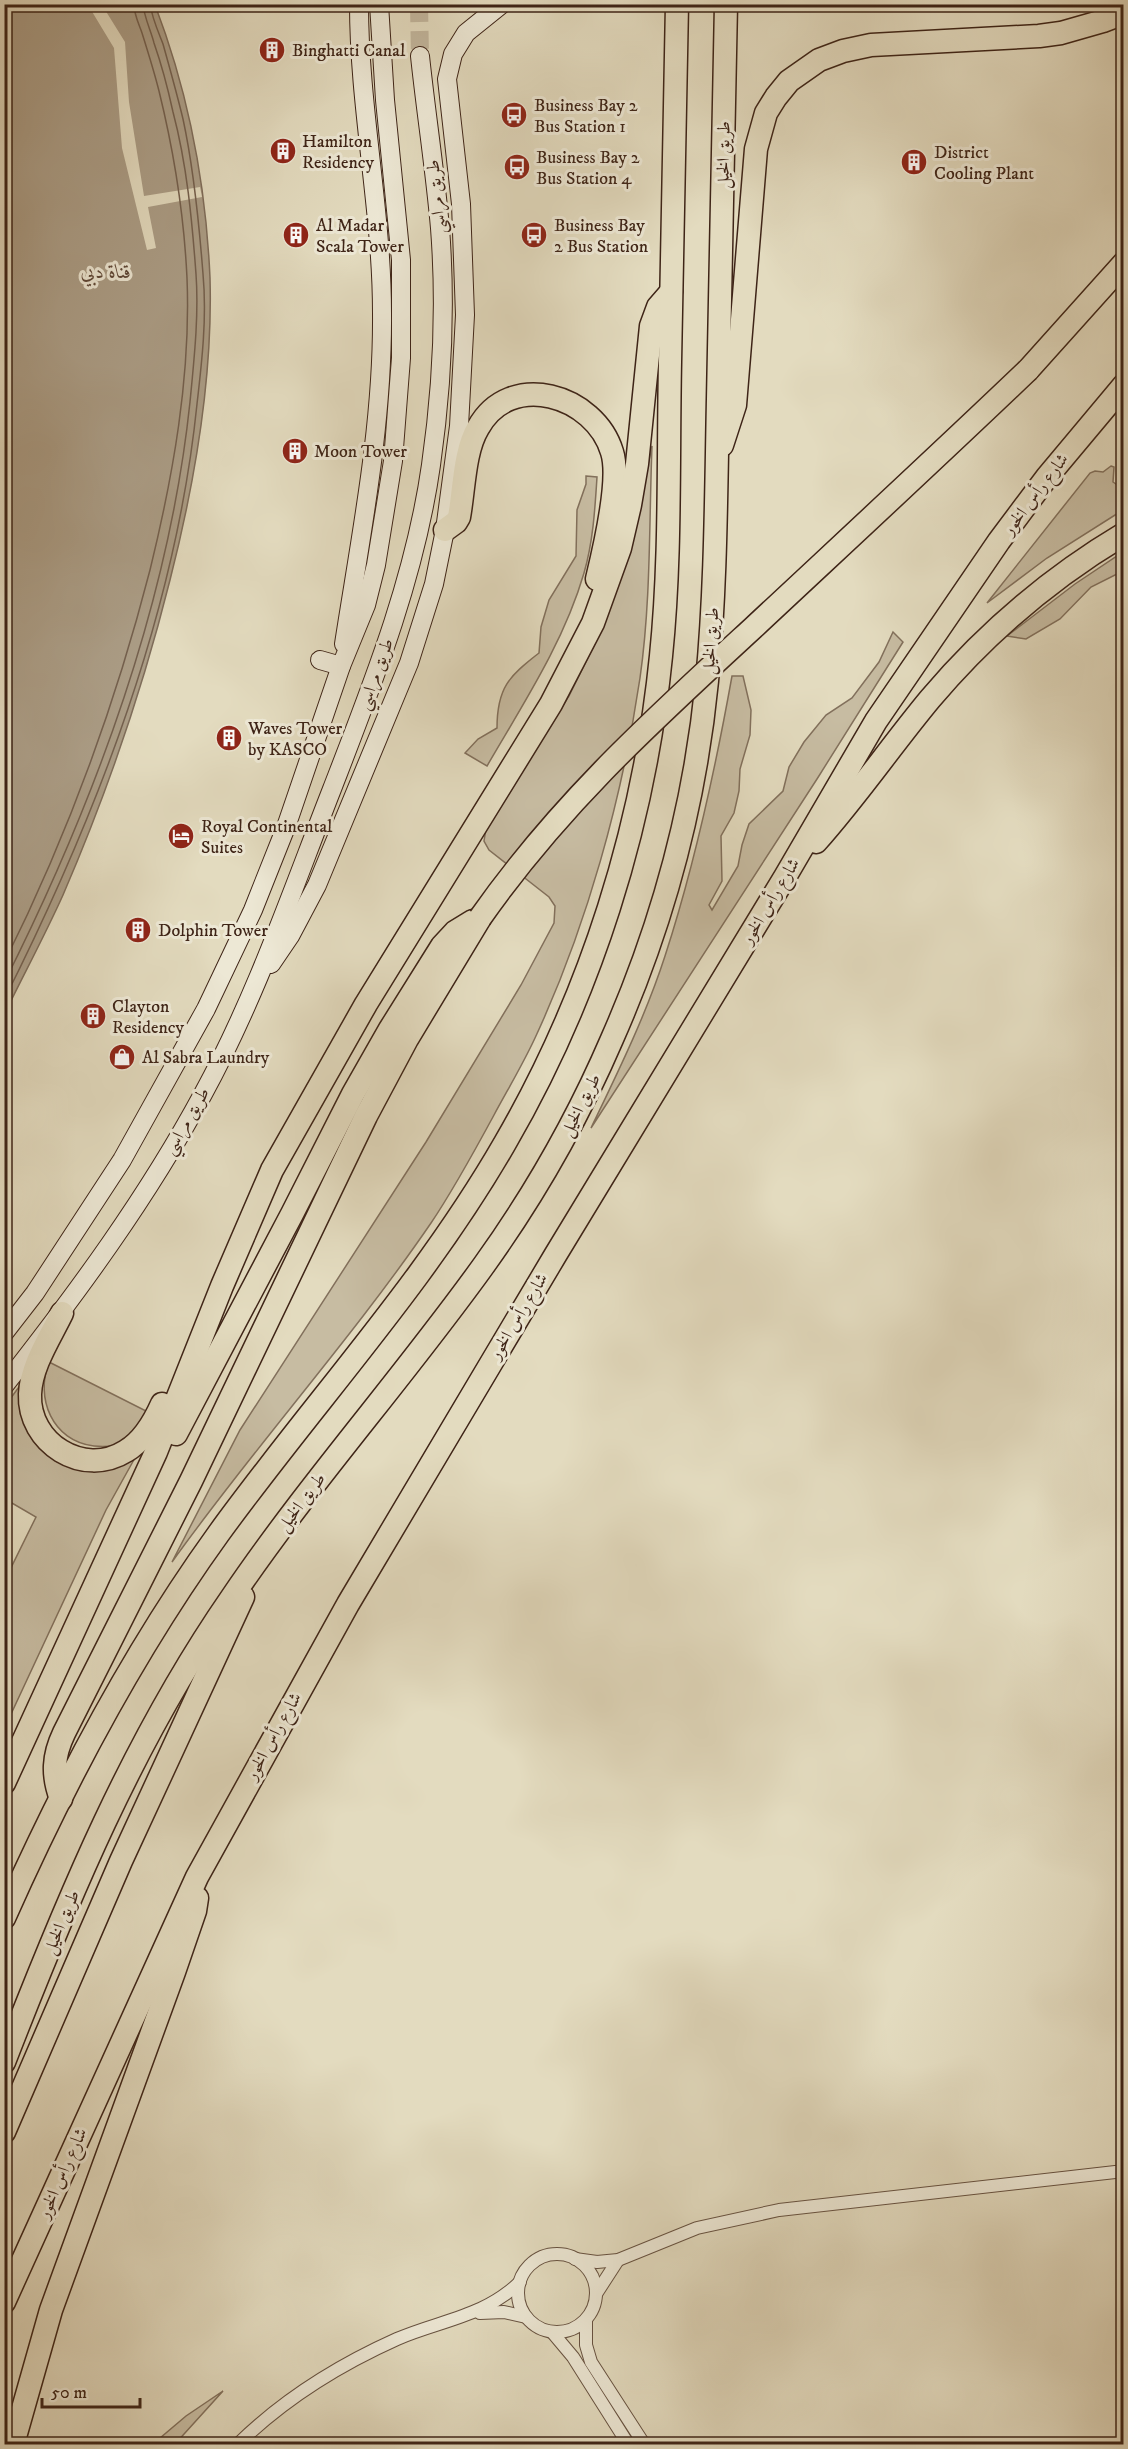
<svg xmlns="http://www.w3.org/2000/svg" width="1128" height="2449" font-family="'IM FELL DW Pica',Amiri,serif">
<rect width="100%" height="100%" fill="#e3dbbf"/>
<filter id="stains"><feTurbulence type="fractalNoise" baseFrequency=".00333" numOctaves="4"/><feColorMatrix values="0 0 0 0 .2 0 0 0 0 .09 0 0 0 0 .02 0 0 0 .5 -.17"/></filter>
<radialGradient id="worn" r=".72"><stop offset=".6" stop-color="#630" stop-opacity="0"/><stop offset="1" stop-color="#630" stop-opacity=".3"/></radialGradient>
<g fill="#c7bca2" stroke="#82705c" stroke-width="1.5">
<path d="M 652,446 C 649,523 651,601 640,678 C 622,799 587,926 535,1038 C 523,1064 508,1089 494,1115 C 474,1152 454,1189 431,1223 C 351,1340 255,1446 172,1562 L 240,1430 L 426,1142 L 521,985 L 554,923 L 555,906 L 549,897 L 489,850 L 484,841 L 486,829 L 569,696 L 601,631 L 639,508 Z"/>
<polygon points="1111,466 1114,467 1113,482 1123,489 1123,510 1047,558 987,603 1090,473 1095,471 1103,472"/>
<path d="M 586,476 L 597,477 C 595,509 593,542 584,573 C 564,642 523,704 487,766 L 465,753 L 478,739 L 497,728 C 497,688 509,676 539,653 L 541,627 L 549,600 L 576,556 L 577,510 L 586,484 Z"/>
<polygon points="1123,552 1123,571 1091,587 1060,619 1026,639 1007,636 1075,584"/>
<path d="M 893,632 L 903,642 L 817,779 L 591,1128 C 618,1072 646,1015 665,956 C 695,864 715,771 732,676 L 743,676 L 751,710 L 750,735 L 740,769 L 739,791 L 734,813 L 721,836 L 722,881 L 709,905 L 712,910 L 738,866 L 742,845 L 749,824 L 783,791 L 789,767 L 804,742 L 826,715 L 852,698 L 879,662 Z"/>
<path d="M 49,1362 L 150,1413 C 143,1421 134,1434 125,1441 C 116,1447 104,1447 94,1446 C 52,1441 35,1398 49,1362 Z"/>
<polygon points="24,1380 57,1459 141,1447 106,1510 5,1727 4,1582 36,1517 5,1499 5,1406"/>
<polygon points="223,2391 175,2444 153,2444 186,2416"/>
</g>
<path fill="#ab9d86" stroke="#7f6d5a" stroke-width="1.5" d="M 5,5 L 155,5 C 188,91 206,186 210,278 C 213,380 195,482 170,580 C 143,688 107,793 63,895 C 45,935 24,974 5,1013 Z"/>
<polygon fill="#e3dbbf" points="88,5 102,5 125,42 129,102 144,196 200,187 202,197 148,207 156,248 147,250 122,148 114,48"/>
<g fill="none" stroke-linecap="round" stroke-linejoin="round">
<g stroke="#74604e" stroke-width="1.5">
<path d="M 4,963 C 67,837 115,706 150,570 C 173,476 191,376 187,278 C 184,215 174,152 159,91 C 154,71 148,52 142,33 C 139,24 134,15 134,4"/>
<path d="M 4,983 C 94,804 169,602 190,402 C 194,360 199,316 196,274 C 192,220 187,165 173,112 C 168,89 162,66 154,43 C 151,31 144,17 143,4"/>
<path d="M 4,1000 C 97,815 176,611 197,404 C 202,361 207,317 203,274 C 199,222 194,170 183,119 C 177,94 170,69 163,44 C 158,31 152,18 150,4"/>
</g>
<polyline stroke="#5f4838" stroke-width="1.5" stroke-dasharray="8 6" stroke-linecap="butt" points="4,470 4,482"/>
<polyline stroke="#c2b69d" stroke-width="18" stroke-dasharray="18 9" stroke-linecap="butt" points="419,4 420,56"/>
<defs>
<g id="street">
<circle cx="557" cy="2293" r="39"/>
<polyline points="575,2259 597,2262 618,2260 697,2228 779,2210 1124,2171"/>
<polyline points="596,2294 618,2260"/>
<polyline points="480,2313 504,2312 526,2317"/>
<polyline points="586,2320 586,2345 591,2362 644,2444"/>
<polyline points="552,2332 573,2357 628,2444"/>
<path d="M 238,2444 C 283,2400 339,2365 397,2339 C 441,2320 484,2317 520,2282"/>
</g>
<g id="secondary">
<path d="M 344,644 C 361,534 383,425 382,313 C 382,210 359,108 359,4"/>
<polyline points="320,660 341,666"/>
<polyline points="271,964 290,936 317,885 409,663 434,584 445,530 459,426 465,315 461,204 447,79 453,54 466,33 502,4"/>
<polyline points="4,1333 35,1293 122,1160 206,1009 253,910 286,827 341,666 366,605 376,565 393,461 401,358 401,260 385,100 379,4"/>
<path d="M 4,1386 C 77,1293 147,1198 203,1094 C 256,997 292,891 332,789 C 373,683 415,578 431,465 C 442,388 446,306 440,228 C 435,170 426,113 420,56"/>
</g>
<g id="highway">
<polyline points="1028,370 1124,263"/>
<polyline points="722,445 735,405 756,149 766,113 776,97 789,81 819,60 843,51 871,45 1039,36 1061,33 1103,21 1124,13"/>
<path d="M 445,530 L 456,522 L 459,517 C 464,490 464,451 478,428 C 510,369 595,395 612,452 C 621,480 604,550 597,579"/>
<path d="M 816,842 C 857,796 891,746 930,699 C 985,634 1050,578 1124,534"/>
<path d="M 62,1313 C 50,1338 31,1366 30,1394 C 28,1443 83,1478 126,1451 C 143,1441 154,1422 162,1404"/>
<polyline points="176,1434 292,1214 353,1094 390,1029 442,946 455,932 473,921"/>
<polyline points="4,1783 156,1452 222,1286 272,1170 366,1004 551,704 593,623 620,548 630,505 637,464 651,326 658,307 671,292"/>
<path d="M 61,1799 C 52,1775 53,1756 64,1733 L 191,1481 L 366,1116 L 407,1039 L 480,918"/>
<path d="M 4,1918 C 64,1783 133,1652 219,1533 C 314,1402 424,1284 505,1143 C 591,995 644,826 661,656 C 671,559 668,460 670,362 C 672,243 674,124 677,4"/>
<path d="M 4,2062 C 67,1900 133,1740 232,1597 C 310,1482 403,1378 484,1265 C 535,1194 578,1118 612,1039 C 662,926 695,804 707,681 C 716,587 716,493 718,399 C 720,268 723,136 726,4"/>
<polyline points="4,2132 121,1861 243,1597"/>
<polyline points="4,2302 197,1877 348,1604 556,1254 785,877 876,721 999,541 1047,477 1124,385"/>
<polyline points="13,2444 51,2310 174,1972 195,1911 197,1898"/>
</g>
</defs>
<use href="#street" stroke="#675241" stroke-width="14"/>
<use href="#secondary" stroke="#3e2417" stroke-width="20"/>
<use href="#highway" stroke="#3e2417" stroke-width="25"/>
<use href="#street" stroke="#ede8d5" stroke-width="12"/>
<use href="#secondary" stroke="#ede8d5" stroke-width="18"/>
<use href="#highway" stroke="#e3dbbf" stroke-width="22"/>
<defs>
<path id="highway-bridge" d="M 480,918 C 559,805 652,721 753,628 C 845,542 937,457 1028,370"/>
</defs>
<use href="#highway-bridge" stroke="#3e2417" stroke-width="25" stroke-linecap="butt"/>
<use href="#highway-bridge" stroke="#e3dbbf" stroke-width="22"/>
</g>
<defs>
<symbol id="building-disc" viewBox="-11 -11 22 22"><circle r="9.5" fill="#8f2418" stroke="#ede8d5"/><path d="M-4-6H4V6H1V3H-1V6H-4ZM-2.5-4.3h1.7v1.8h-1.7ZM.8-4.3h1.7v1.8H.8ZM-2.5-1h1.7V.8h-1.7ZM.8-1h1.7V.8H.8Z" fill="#fff"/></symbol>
<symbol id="bus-disc" viewBox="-11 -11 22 22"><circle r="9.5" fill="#8f2418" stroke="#ede8d5"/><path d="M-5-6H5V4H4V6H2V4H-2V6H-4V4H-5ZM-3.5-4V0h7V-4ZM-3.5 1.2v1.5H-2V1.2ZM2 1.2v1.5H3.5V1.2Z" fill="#fff"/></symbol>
<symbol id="hotel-disc" viewBox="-11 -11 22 22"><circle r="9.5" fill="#8f2418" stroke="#ede8d5"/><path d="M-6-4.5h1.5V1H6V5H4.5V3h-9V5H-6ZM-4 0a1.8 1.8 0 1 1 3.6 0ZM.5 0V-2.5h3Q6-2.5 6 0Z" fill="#fff"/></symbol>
<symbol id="shop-disc" viewBox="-11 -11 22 22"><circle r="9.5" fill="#8f2418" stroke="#ede8d5"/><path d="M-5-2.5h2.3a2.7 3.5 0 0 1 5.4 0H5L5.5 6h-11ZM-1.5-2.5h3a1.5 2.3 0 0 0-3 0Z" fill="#fff"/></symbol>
</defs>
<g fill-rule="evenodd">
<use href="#building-disc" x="257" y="35" width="30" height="30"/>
<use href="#bus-disc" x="499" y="100" width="30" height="30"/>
<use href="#building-disc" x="268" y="136" width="30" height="30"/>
<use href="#building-disc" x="899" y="147" width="30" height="30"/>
<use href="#bus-disc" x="502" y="152" width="30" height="30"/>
<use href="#building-disc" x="281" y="220" width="30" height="30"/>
<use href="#bus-disc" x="519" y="220" width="30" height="30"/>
<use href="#building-disc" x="280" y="436" width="30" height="30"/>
<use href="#building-disc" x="214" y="723" width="30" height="30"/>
<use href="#hotel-disc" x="166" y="821" width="30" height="30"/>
<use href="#building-disc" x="123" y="915" width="30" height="30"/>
<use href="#building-disc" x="78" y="1001" width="30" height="30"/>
<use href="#shop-disc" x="107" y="1042" width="30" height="30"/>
</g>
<g text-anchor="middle" stroke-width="6" stroke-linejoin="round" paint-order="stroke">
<g font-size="18" fill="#3e2417" stroke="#ede8d5" text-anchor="start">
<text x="292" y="56">Binghatti Canal</text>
<text x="534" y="111">Business Bay 2<tspan x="534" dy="21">Bus Station 1</tspan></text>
<text x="302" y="147">Hamilton<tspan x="302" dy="21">Residency</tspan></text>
<text x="934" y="158">District<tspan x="934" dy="21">Cooling Plant</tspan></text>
<text x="536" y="163">Business Bay 2<tspan x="536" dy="21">Bus Station 4</tspan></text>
<text x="316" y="231">Al Madar<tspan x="316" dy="21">Scala Tower</tspan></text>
<text x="554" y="231">Business Bay<tspan x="554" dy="21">2 Bus Station</tspan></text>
<text x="314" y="457">Moon Tower</text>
<text x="248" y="734">Waves Tower<tspan x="248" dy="21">by KASCO</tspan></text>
<text x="201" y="832">Royal Continental<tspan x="201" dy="21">Suites</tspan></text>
<text x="158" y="936">Dolphin Tower</text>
<text x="112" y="1012">Clayton<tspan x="112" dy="21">Residency</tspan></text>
<text x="142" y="1063">Al Sabra Laundry</text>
</g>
<g font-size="18" fill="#3e2417" stroke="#ede8d5">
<text transform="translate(723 155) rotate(-89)" y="6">طريق الخيل</text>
<text transform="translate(436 197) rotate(-96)" y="6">طريق مراسي</text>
<text transform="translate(1035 494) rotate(-53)" y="6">شارع رأس الخور</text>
<text transform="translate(710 641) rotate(-86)" y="6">طريق الخيل</text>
<text transform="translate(375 674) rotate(-70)" y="6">طريق مراسي</text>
<text transform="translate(770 901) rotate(-59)" y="6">شارع رأس الخور</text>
<text transform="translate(580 1105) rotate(-63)" y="6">طريق الخيل</text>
<text transform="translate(186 1121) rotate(-60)" y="6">طريق مراسي</text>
<text transform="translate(518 1316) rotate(-59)" y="6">شارع رأس الخور</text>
<text transform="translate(301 1502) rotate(-53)" y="6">طريق الخيل</text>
<text transform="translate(273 1736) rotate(-61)" y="6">شارع رأس الخور</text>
<text transform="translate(61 1922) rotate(-67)" y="6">طريق الخيل</text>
<text transform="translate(62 2173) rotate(-66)" y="6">شارع رأس الخور</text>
</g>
<g font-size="20" font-style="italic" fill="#5f4838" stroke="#ede8d5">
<text x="106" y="278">قناة دبي</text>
</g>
</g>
<rect width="1128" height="2449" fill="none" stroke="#e3dbbf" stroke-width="24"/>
<rect x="6" y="6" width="1116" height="2437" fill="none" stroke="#3e2417" stroke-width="3"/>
<rect x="12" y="12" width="1104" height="2425" fill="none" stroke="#3e2417" stroke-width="1.5"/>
<path d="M42 2398v9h98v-9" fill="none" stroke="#3e2417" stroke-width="3"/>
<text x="51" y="2398" font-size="18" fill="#3e2417" stroke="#ede8d5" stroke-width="4.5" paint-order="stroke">50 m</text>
<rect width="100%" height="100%" filter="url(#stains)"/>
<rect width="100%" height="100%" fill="url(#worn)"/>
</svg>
